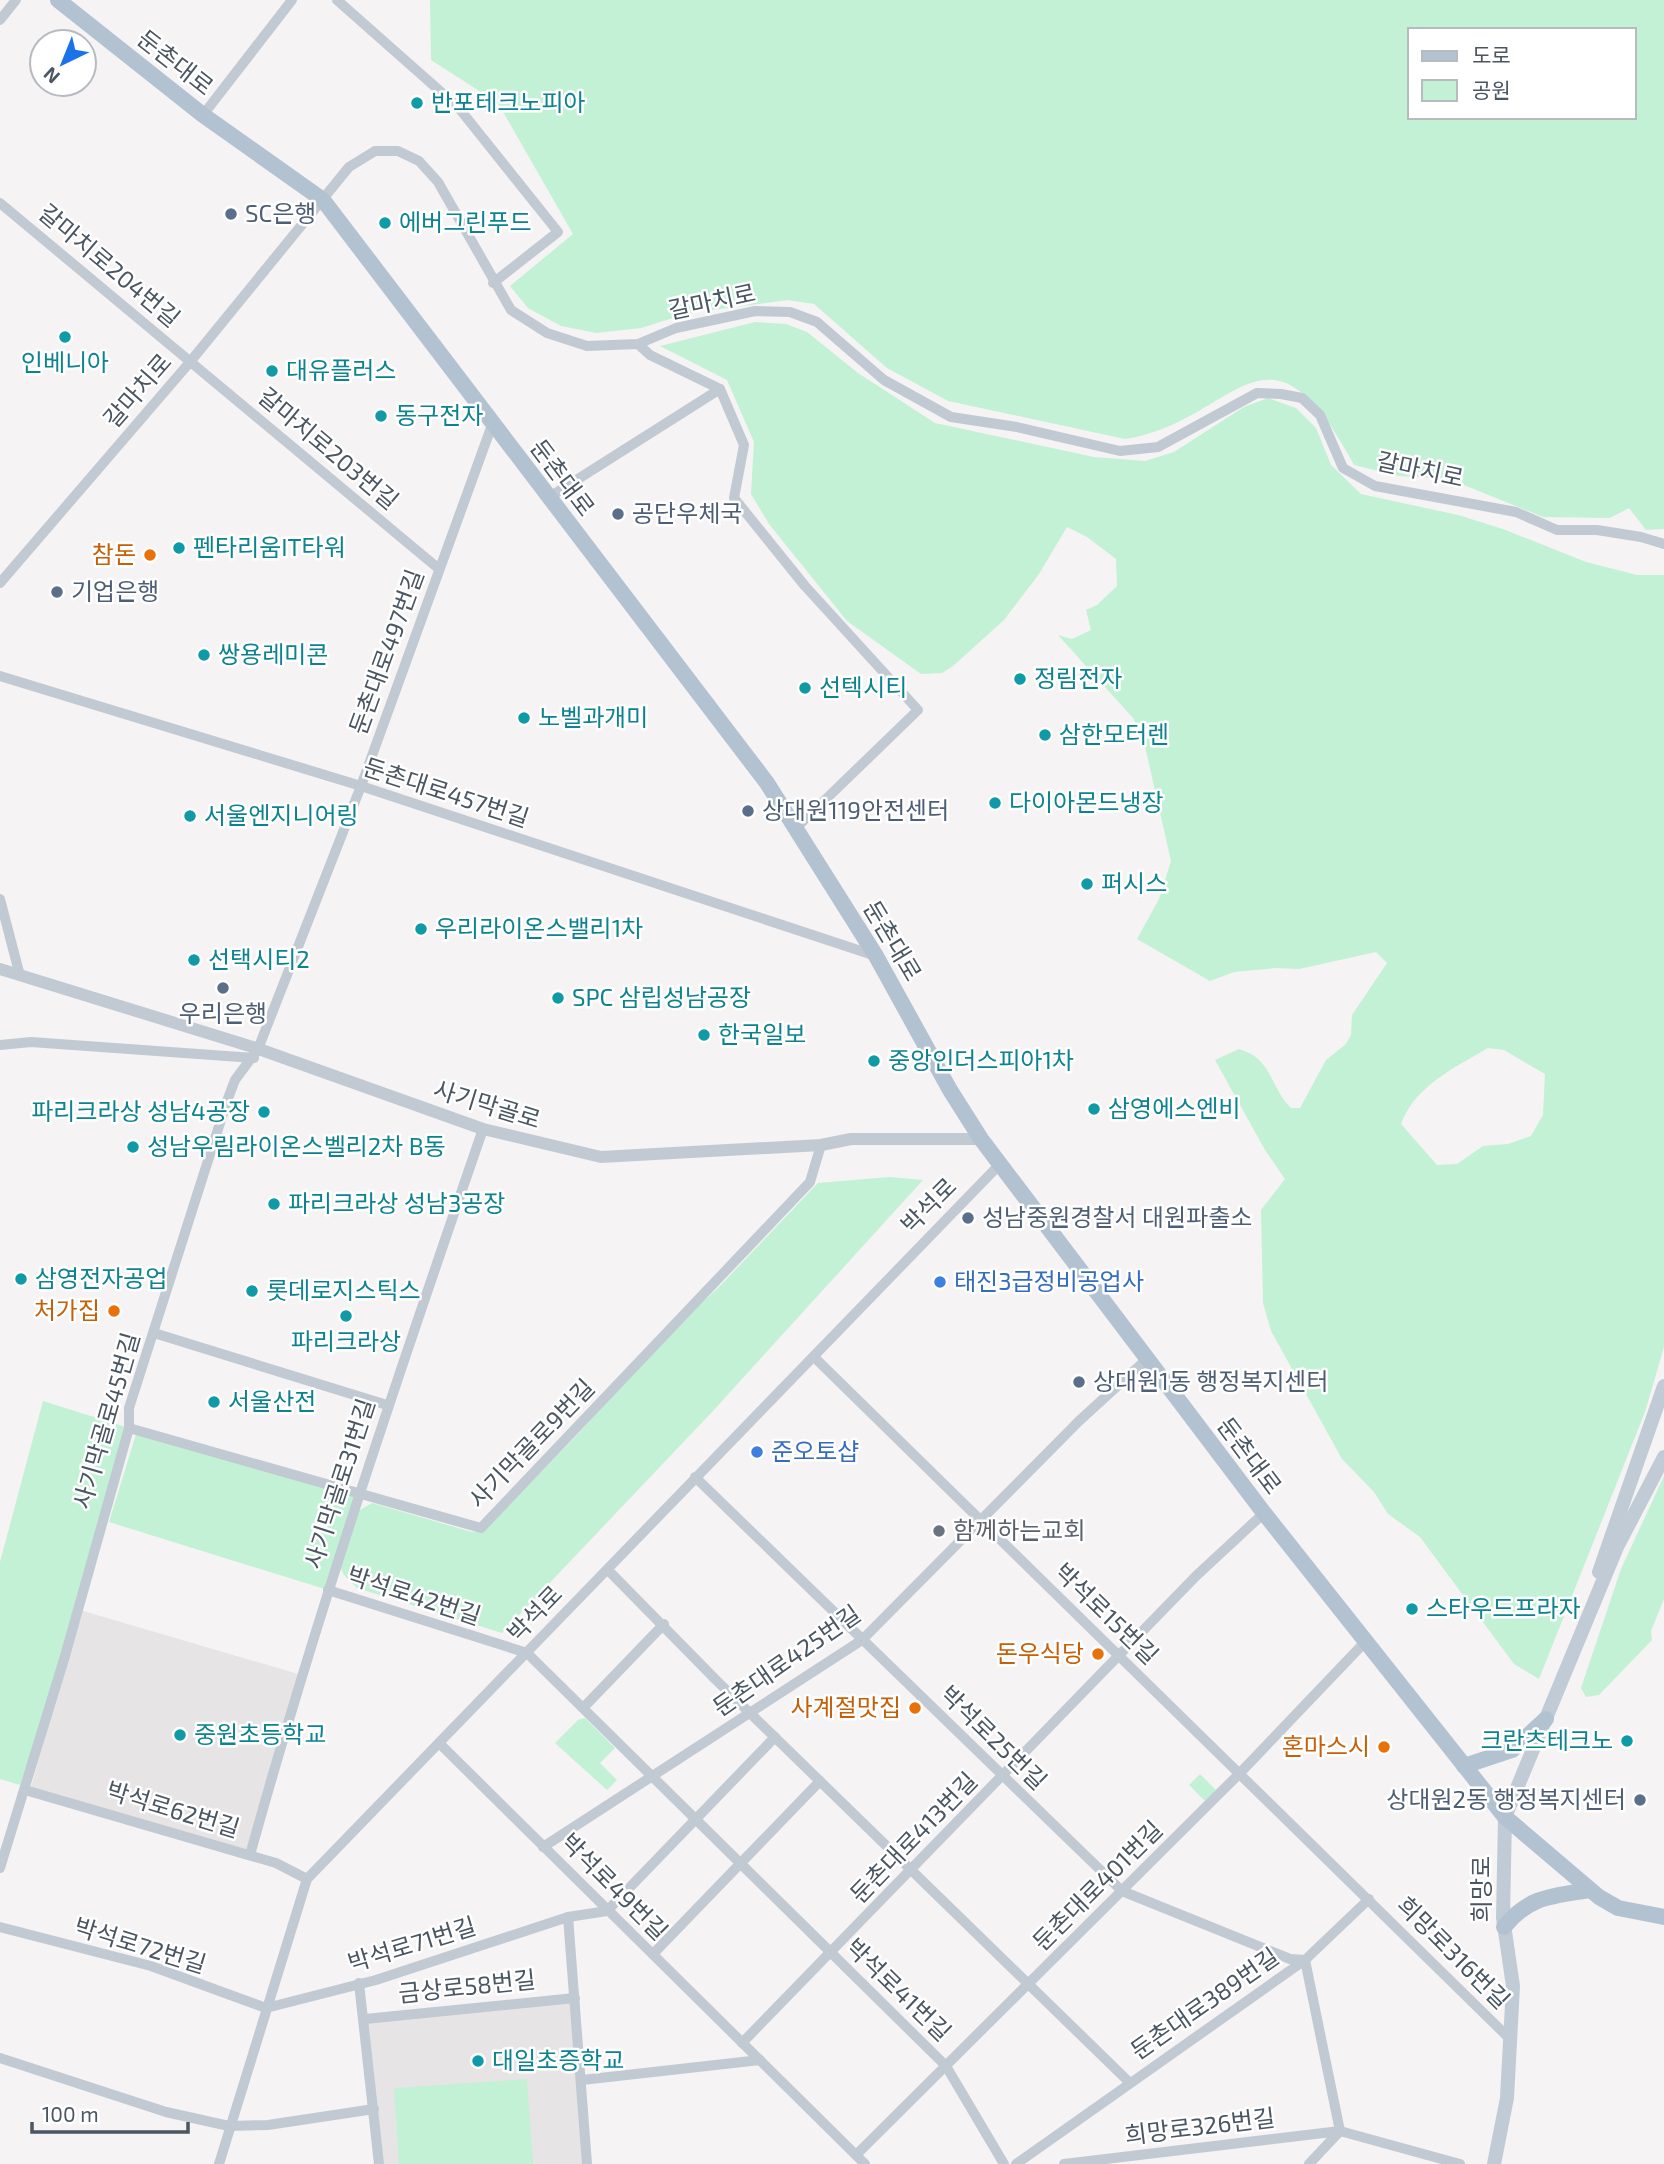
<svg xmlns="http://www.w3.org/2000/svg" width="1664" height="2164" font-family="'Exo 2','Noto Sans KR',sans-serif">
<rect width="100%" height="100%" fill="#f5f3f3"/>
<g fill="#e6e4e5">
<polygon points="80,1610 298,1674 246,1854 30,1791"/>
<polygon points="573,1999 584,2164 382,2164 365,2019"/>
</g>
<g fill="#c3f1d5" fill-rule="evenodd">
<path d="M 430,0 L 1664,0 L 1664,529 L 1646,530 L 1629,508 L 1610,518 L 1543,517 L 1449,479 L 1399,476 L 1354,465 C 1266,300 1237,422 1125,439 L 948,401 L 887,368 L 814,304 L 788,300 L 689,313 L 641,328 L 596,333 L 561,326 L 528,308 L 510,286 L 573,234 L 498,103 L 431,60 ZM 1410,30 L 1634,30 L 1634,117 L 1410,117 Z"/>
<path d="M 755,322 L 786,324 L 807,332 L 858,373 L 935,423 L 1094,457 L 1145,461 L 1174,452 L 1244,407 L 1268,398 L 1296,408 L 1316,428 L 1331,465 L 1361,494 L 1458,515 L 1503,529 L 1586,562 L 1637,575 L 1664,575 L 1664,1347 L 1645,1412 L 1539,1679 L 1514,1664 L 1420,1537 L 1388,1514 L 1374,1492 L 1342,1459 L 1271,1331 L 1263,1303 L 1261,1210 L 1285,1179 L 1265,1150 L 1215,1060 L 1239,1049 C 1273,1059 1269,1086 1291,1108 L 1300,1108 L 1326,1060 L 1345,1045 L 1351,1035 L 1352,1015 L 1387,963 L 1376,952 L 1299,969 L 1276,968 L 1234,972 L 1210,981 L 1137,939 L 1159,899 L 1171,861 L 1144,742 L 1133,718 L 1058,635 L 1072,639 L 1091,630 L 1086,610 L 1097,605 L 1117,586 L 1116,559 L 1087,537 L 1067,527 L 1039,574 L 1004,620 L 953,666 L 942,673 L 921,674 L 847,621 L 769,524 L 751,494 L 754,442 L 727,380 L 660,346 ZM 1488,1048 L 1504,1050 L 1545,1074 L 1543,1115 L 1531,1136 L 1508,1144 L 1483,1146 L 1457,1164 L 1437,1165 L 1401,1124 C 1415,1086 1454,1068 1488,1048 Z"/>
<polygon points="890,1177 923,1180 712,1412 502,1633 357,1588 344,1575 339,1564 353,1514 372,1503 472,1532 483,1531 578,1434 666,1336 719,1287 818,1183"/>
<polygon points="43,1401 129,1428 65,1656 20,1785 0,1779 0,1562"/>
<polygon points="137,1431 357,1495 328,1590 109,1522"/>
<polygon points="1664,1476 1664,1599 1651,1631 1652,1640 1599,1695 1586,1697 1581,1688 1621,1569"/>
<polygon points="585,1718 615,1748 600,1763 617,1780 607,1790 555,1743 578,1720"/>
<polygon points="1200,1774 1216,1790 1205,1801 1189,1785"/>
<polygon points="527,2079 533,2164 399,2164 394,2088"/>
</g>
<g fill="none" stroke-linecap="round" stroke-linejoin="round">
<g stroke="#c1cad2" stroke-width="10">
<polyline points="337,0 458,107 558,232 493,283"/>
<polyline points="0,20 16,0"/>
<polyline points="203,115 292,0"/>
<polyline points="0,203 439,569"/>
<polyline points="638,344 650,355 720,389 744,445 734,498 805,586 918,710 796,828"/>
<polyline points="548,498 720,389"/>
<polyline points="0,583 190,362 349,167 375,151 398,151 419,161 438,182 511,310 547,333 587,346 638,344 676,328 755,311 790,312 817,322 884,380 951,417 1017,427 1120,451 1158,447 1257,393 1281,394 1302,398 1320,415 1343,468 1375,486 1516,512 1557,530 1597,530 1641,537 1664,544"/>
<polyline points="0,676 361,786 876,956"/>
<polyline points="0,899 19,972"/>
<polyline points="0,1045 31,1042 254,1058"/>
<polyline points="154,1333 387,1405"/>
<polyline points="814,1357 1508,2037"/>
<polyline points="129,1428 481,1528 810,1182 821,1145"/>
<polyline points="695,1477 1122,1891 1290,1959 1305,1960"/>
<polyline points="608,1570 715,1679 1129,2082"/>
<polyline points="328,1590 527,1653 946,2066 1004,2164"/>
<polyline points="584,1707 664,1624"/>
<polyline points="439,1743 865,2164"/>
<polyline points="25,1790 276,1863 307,1879"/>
<polyline points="543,1847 862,1640 1079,1421 1147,1359"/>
<path d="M 250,1855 C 318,1610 400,1370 483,1129"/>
<polyline points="0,1868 65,1656 129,1428 129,1408 227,1101 235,1080 258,1049 361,786 492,425"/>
<polyline points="568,1917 587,2164"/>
<polyline points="0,1927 151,1966 266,2008 376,1980 568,1917 607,1911 775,1737"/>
<polyline points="653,1954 820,1781"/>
<polyline points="1305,1960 1340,2131"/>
<polyline points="359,1983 379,2164"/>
<polyline points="365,2019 575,1998"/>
<polyline points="742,2043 1196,1576 1264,1513"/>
<polyline points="0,2058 166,2112 229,2126 268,2125 374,2109"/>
<polyline points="582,2080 760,2060"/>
<polyline points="856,2155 1239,1774 1365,1642"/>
<polyline points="219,2164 307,1879 1000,1164"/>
<polyline points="1016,2164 1305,1960 1369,1899"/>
<polyline points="1064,2164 1340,2131 1460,2164"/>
<polyline points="1309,2164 1340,2131"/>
</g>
<polyline stroke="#c1cad2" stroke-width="12" points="0,969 256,1048 483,1129 601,1157 821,1145 851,1139 981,1139"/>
<g stroke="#c1cbd6" stroke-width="14">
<polyline points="1599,1572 1664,1386"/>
<polyline points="1494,2164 1507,2098 1513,1986 1503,1918 1505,1817 1617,1547 1664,1457"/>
</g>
<g stroke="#b3c2d1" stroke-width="16">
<polyline points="58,0 203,115 323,200 767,783 876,956 950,1090 981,1139 1264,1513 1505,1817 1599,1897 1618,1908 1664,1917"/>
<polyline points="1464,1766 1512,1750 1546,1719"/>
<path d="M 1504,1927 C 1529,1896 1552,1896 1590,1890"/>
</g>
</g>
<g fill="#0f9aa8" stroke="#fff" stroke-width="2.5">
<circle cx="417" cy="103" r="7"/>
<circle cx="385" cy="223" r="7"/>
<circle cx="65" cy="337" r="7"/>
<circle cx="272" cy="371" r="7"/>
<circle cx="381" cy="416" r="7"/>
<circle cx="179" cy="548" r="7"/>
<circle cx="204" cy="655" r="7"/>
<circle cx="1020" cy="679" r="7"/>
<circle cx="805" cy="688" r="7"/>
<circle cx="524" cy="718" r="7"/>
<circle cx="1045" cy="735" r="7"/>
<circle cx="995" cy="803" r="7"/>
<circle cx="190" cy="816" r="7"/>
<circle cx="1087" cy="884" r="7"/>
<circle cx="421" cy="929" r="7"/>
<circle cx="194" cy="960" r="7"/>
<circle cx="558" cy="998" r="7"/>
<circle cx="704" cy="1035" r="7"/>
<circle cx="874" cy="1061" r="7"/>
<circle cx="1094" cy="1109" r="7"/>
<circle cx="264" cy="1112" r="7"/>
<circle cx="133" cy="1147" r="7"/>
<circle cx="274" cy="1204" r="7"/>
<circle cx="21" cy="1279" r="7"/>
<circle cx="252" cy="1291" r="7"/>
<circle cx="346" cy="1316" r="7"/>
<circle cx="214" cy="1402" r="7"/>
<circle cx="1412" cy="1609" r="7"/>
<circle cx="180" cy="1735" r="7"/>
<circle cx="1627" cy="1741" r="7"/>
<circle cx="478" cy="2061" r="7"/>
</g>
<g fill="#5c6f8a" stroke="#fff" stroke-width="2.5">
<circle cx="231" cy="214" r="7"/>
<circle cx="618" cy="514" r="7"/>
<circle cx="57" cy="592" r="7"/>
<circle cx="748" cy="811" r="7"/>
<circle cx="223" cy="988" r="7"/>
<circle cx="968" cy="1218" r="7"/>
<circle cx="1079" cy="1382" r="7"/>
<circle cx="1640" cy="1800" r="7"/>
</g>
<g fill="#e8710a" stroke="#fff" stroke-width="2.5">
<circle cx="150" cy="555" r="7"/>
<circle cx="114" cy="1311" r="7"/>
<circle cx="1098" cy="1654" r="7"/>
<circle cx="915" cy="1708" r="7"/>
<circle cx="1384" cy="1747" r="7"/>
</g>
<g fill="#3f7fe0" stroke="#fff" stroke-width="2.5">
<circle cx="940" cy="1282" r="7"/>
<circle cx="757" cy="1452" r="7"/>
</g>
<circle fill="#6b7280" stroke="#fff" stroke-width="2.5" cx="939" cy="1531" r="7"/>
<g text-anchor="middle" stroke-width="5" stroke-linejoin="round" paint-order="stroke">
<g font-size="24" fill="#4a5661" stroke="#fff">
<text transform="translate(175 63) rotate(38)" y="8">둔촌대로</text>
<text transform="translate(109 266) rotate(40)" y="8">갈마치로204번길</text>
<text transform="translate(712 302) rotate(-12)" y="8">갈마치로</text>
<text transform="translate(138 391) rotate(-49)" y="8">갈마치로</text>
<text transform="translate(328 449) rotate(40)" y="8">갈마치로203번길</text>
<text transform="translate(1420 470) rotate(12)" y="8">갈마치로</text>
<text transform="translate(562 478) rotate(53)" y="8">둔촌대로</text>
<text transform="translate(387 652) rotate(-70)" y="8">둔촌대로497번길</text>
<text transform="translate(446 793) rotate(18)" y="8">둔촌대로457번길</text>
<text transform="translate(892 941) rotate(59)" y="8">둔촌대로</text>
<text transform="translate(487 1105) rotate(17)" y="8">사기막골로</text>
<text transform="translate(929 1206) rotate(-45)" y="8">박석로</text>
<text transform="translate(107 1421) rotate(-74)" y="8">사기막골로45번길</text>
<text transform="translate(532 1444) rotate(-46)" y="8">사기막골로9번길</text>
<text transform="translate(1249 1456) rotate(53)" y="8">둔촌대로</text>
<text transform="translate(340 1484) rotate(-72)" y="8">사기막골로31번길</text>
<text transform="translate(414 1596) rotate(18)" y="8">박석로42번길</text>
<text transform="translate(535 1614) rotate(-46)" y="8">박석로</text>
<text transform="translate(1106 1614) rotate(44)" y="8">박석로15번길</text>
<text transform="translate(787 1661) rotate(-35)" y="8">둔촌대로425번길</text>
<text transform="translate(993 1738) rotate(44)" y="8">박석로25번길</text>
<text transform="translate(173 1810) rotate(17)" y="8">박석로62번길</text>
<text transform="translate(914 1838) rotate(-46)" y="8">둔촌대로413번길</text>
<text transform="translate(1098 1886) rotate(-45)" y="8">둔촌대로401번길</text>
<text transform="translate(614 1887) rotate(45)" y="8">박석로49번길</text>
<text transform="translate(1482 1889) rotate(-90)" y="8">희망로</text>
<text transform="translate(412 1945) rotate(-17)" y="8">박석로71번길</text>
<text transform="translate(140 1946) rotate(17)" y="8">박석로72번길</text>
<text transform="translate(1453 1953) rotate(45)" y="8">희망로316번길</text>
<text transform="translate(467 1987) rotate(-6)" y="8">금상로58번길</text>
<text transform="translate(898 1990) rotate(44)" y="8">박석로41번길</text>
<text transform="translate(1205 2004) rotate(-35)" y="8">둔촌대로389번길</text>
<text transform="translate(1200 2127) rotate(-7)" y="8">희망로326번길</text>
</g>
<g font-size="24" fill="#0d838f" stroke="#fff" text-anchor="start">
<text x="431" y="111">반포테크노피아</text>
<text x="399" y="231">에버그린푸드</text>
<text x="65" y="371" text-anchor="middle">인베니아</text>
<text x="286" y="379">대유플러스</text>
<text x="395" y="424">동구전자</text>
<text x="193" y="556">펜타리움IT타워</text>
<text x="218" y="663">쌍용레미콘</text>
<text x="1034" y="687">정림전자</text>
<text x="819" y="696">선텍시티</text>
<text x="538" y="726">노벨과개미</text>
<text x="1059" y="743">삼한모터렌</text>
<text x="1009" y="811">다이아몬드냉장</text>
<text x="204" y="824">서울엔지니어링</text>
<text x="1101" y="892">퍼시스</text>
<text x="435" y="937">우리라이온스밸리1차</text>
<text x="208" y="968">선택시티2</text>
<text x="572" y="1006">SPC 삼립성남공장</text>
<text x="718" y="1043">한국일보</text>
<text x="888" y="1069">중앙인더스피아1차</text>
<text x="1108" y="1117">삼영에스엔비</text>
<text x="250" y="1120" text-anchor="end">파리크라상 성남4공장</text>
<text x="147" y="1155">성남우림라이온스벨리2차 B동</text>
<text x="288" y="1212">파리크라상 성남3공장</text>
<text x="35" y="1287">삼영전자공업</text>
<text x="266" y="1299">롯데로지스틱스</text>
<text x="346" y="1350" text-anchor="middle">파리크라상</text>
<text x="228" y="1410">서울산전</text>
<text x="1426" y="1617">스타우드프라자</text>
<text x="194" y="1743">중원초등학교</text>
<text x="1613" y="1749" text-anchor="end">크란츠테크노</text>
<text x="492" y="2069">대일초증학교</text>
</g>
<g font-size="24" fill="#4e5e75" stroke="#fff" text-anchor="start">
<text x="245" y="222">SC은행</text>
<text x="632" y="522">공단우체국</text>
<text x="71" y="600">기업은행</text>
<text x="762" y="819">상대원119안전센터</text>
<text x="223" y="1022" text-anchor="middle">우리은행</text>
<text x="982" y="1226">성남중원경찰서 대원파출소</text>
<text x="1093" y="1390">상대원1동 행정복지센터</text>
<text x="1626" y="1808" text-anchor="end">상대원2동 행정복지센터</text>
</g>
<g font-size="24" fill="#c56008" stroke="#fff" text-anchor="end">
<text x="136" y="563">참돈</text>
<text x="100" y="1319">처가집</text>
<text x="1084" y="1662">돈우식당</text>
<text x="901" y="1716">사계절맛집</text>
<text x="1370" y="1755">혼마스시</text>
</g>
<g font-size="24" fill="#366cbe" stroke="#fff" text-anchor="start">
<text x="954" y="1290">태진3급정비공업사</text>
<text x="771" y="1460">준오토샵</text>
</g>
<g font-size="24" fill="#5b616d" stroke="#fff" text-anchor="start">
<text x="953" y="1539">함께하는교회</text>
</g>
</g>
<rect x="1408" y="28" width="228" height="91" fill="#ffffff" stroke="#b7bbc0" stroke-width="2"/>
<rect x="1422" y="51" width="35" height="10" fill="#b3c2d1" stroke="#b7bbc0" stroke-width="2"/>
<text x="1472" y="63" font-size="21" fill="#4a5661">도로</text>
<rect x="1422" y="80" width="35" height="21" fill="#c3f1d5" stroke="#b7bbc0" stroke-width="2"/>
<text x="1472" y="98" font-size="21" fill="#4a5661">공원</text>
<g transform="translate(63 63) rotate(223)"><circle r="33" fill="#ffffff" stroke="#b7bbc0" stroke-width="2"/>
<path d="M0-5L12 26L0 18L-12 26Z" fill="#1a73e8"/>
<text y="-10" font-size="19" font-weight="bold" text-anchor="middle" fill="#4a5661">N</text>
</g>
<path d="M32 2122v10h156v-10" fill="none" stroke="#4a5661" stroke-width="3.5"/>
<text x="42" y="2122" font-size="21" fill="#4a5661" stroke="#ffffff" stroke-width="5" paint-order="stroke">100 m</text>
</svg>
